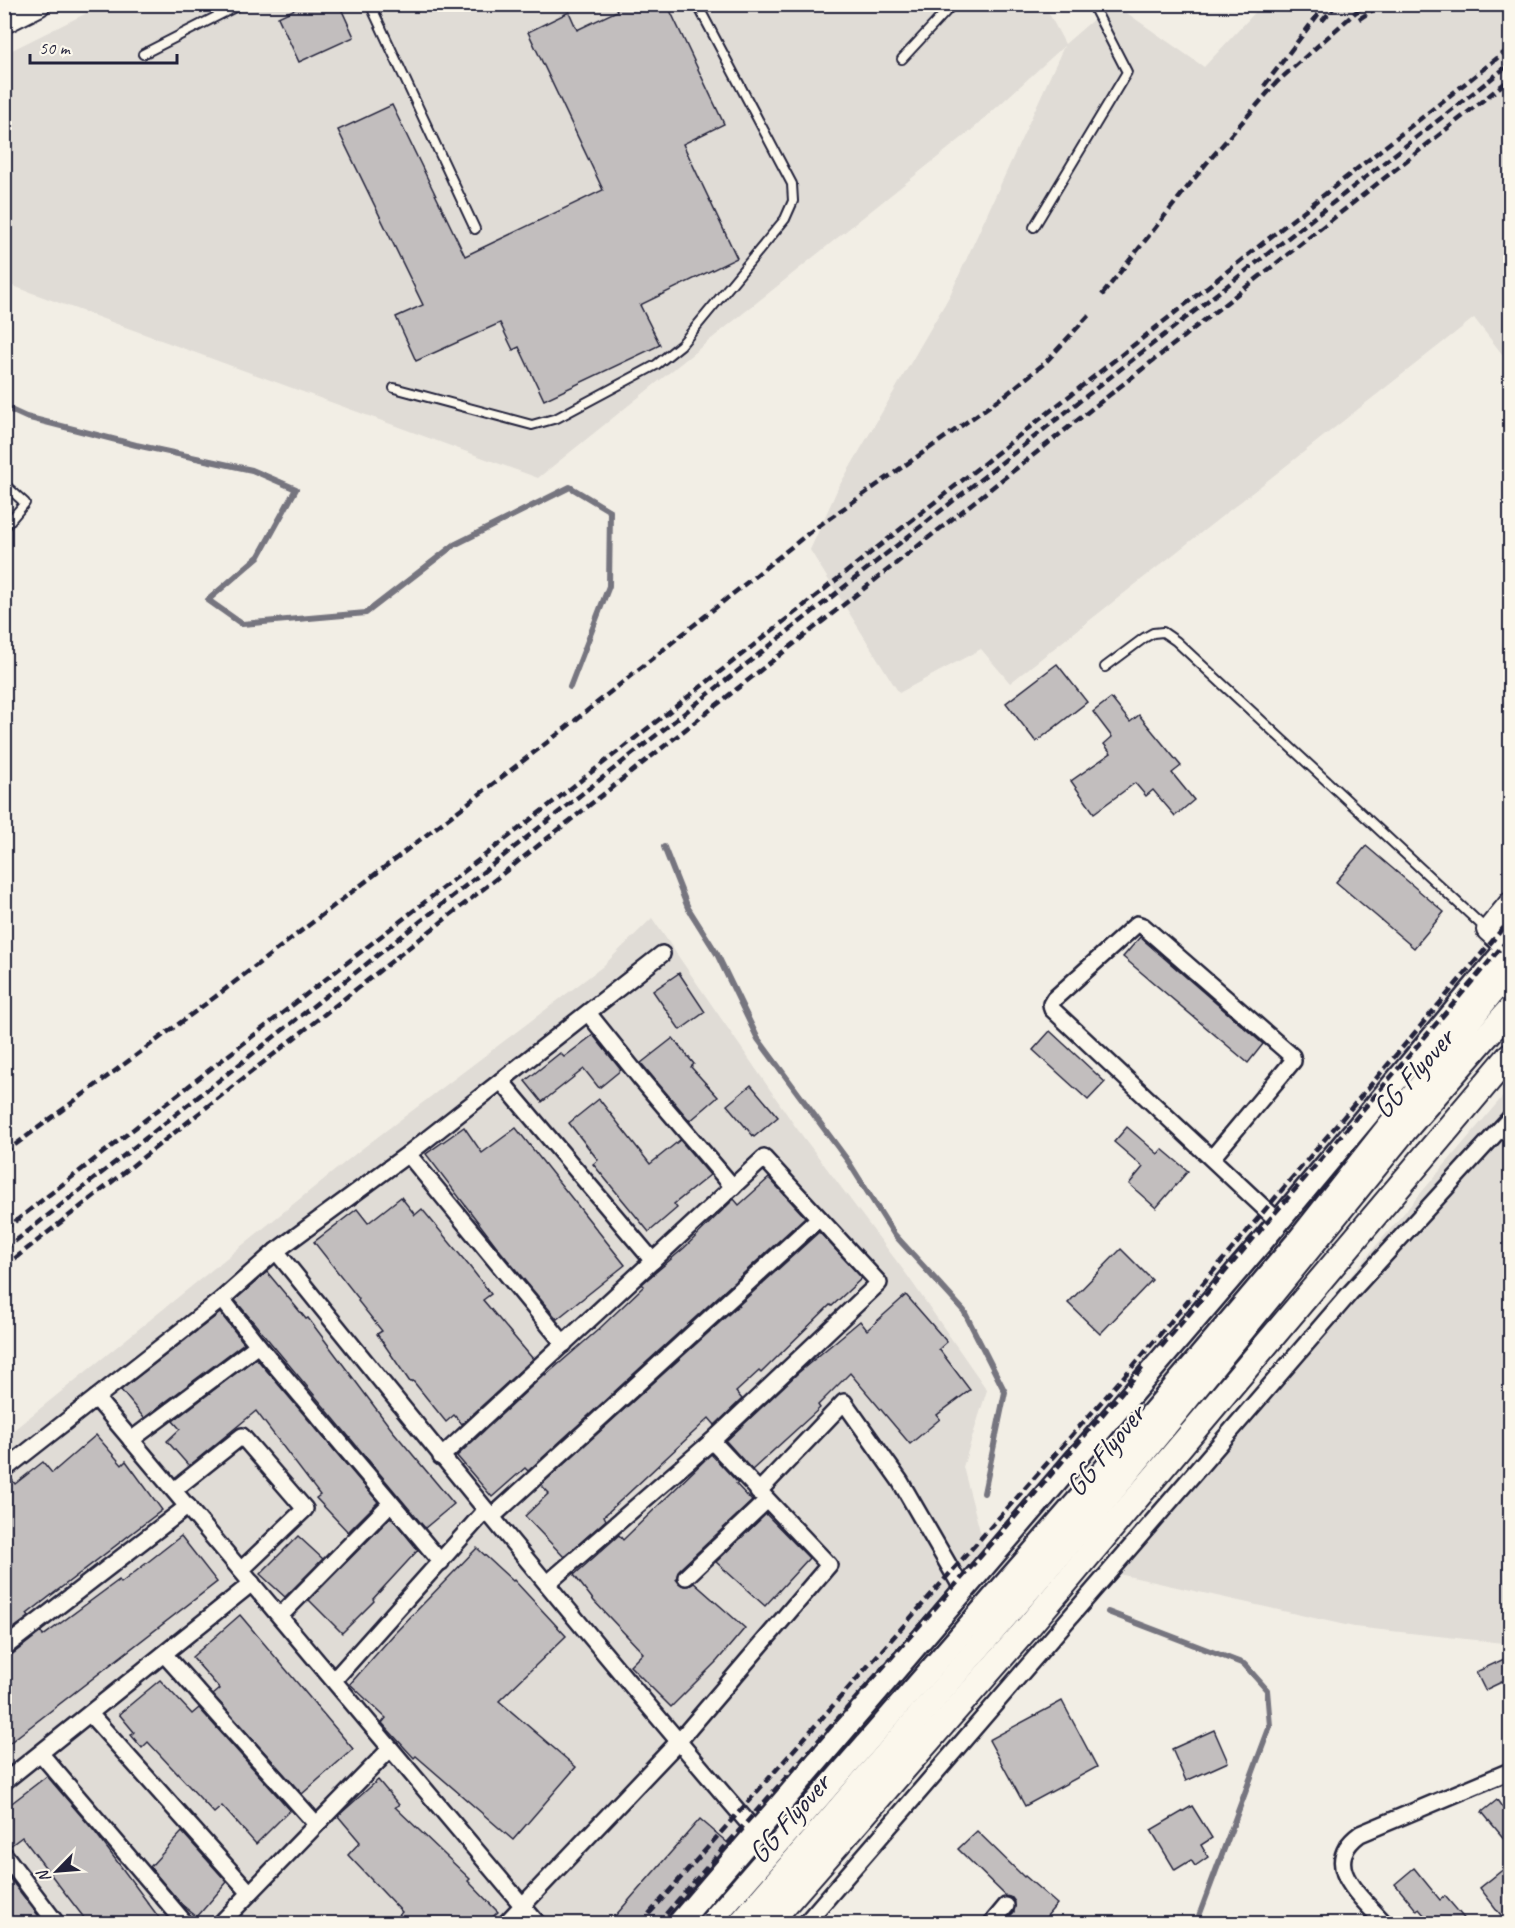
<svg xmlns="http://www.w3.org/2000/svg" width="1515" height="1928" font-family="Caveat,sans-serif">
<rect width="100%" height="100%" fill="#f2eee5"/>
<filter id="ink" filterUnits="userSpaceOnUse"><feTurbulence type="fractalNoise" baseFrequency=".0167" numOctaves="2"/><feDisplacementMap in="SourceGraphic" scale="12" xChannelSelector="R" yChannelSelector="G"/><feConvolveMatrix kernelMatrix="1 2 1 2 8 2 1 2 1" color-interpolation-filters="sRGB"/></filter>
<g filter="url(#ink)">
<g fill="#e0dcd6">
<polygon points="105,4 1044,4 1065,44 1110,5 1114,4 1204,67 1262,5 1510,5 1510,364 1474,318 1010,683 981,649 899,693 810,550 838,488 950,295 1064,46 973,129 538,478 5,283 4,54"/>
<polygon points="652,918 795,1126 907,1275 987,1390 963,1467 984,1546 661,1923 5,1924 5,1437 359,1151 602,967"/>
<polygon points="1510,1088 1510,1638 1503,1643 1354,1627 1101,1570"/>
</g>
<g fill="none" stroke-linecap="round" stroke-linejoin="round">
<g stroke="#76747f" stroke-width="6">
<polyline points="4,407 26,417 136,445 252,470 296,489 259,556 208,600 242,624 366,613 454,545 570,487 610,511 609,586 570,687"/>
<polyline points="664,847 688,908 717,954 758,1039 848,1161 894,1234 964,1311 1005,1392 984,1493"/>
<polyline points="1108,1612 1244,1664 1267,1690 1270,1726 1196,1924"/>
</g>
</g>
<g fill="#c2bebe" stroke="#22223b" stroke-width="1.5">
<polygon points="306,4 339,4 354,37 299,62 278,17"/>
<polygon points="614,4 667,4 724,124 683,144 737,258 640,305 660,345 544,400 519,347 513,350 500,323 416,361 396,317 423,305 338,130 392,105 465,256 603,190 528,32 569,12 577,30 617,11"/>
<polygon points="1057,664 1087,702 1036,742 1006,703"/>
<polygon points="1111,698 1130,722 1139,715 1181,766 1172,773 1194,800 1175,816 1153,790 1146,796 1135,783 1094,813 1071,781 1111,753 1104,744 1112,737 1093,712"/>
<polygon points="1366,846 1444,912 1414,948 1336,882"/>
<polygon points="1140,937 1263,1044 1248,1063 1123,957"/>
<polygon points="679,973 705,1012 680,1030 653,991"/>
<polygon points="1050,1031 1105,1082 1088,1100 1033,1050"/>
<polygon points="593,1035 621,1070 599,1088 584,1069 542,1102 525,1081 560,1053 564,1057"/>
<polygon points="673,1038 694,1064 691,1067 718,1097 690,1121 641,1063"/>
<polygon points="751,1085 778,1117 754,1137 727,1105"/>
<polygon points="599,1099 650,1164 680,1140 710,1175 674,1204 677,1208 649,1232 593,1164 598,1160 569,1123"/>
<polygon points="464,1127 482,1153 516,1128 625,1265 557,1319 501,1252 426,1154"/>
<polygon points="1127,1127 1158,1154 1162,1149 1188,1171 1156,1208 1129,1184 1143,1167 1114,1142"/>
<polygon points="769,1178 805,1217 528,1471 525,1468 492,1497 457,1456 545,1374 546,1375 599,1329 644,1286 642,1284 684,1248 734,1199 739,1205"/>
<polygon points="401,1197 415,1215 422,1209 470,1267 491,1294 483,1300 533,1359 462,1424 454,1415 446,1422 413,1381 410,1382 377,1334 382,1331 358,1301 359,1299 314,1242 357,1209 368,1223"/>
<polygon points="819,1232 862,1278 832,1306 830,1305 761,1373 759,1371 736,1392 742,1399 715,1425 709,1418 604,1516 606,1520 564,1557 525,1516 549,1493 541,1485"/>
<polygon points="1121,1249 1152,1280 1100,1334 1068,1303"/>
<polygon points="267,1272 306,1319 308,1318 392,1430 454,1504 425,1528 235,1300"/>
<polygon points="906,1295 947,1342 939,1349 970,1390 937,1415 940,1419 910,1444 850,1373 818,1405 820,1408 752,1470 726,1441 798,1373 860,1321 867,1330"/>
<polygon points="220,1313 244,1343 144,1418 121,1390"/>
<polygon points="256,1358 378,1502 348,1532 316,1498 320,1495 256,1411 189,1466 167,1441 180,1429 173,1421"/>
<polygon points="96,1435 122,1465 126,1461 162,1510 27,1614 29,1617 4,1635 4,1480 10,1477 15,1484 43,1462 52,1473"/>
<polygon points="711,1454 738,1483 736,1484 752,1501 679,1570 676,1579 679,1583 684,1586 689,1586 694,1583 745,1628 717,1661 671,1707 630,1666 643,1653 594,1601 574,1575 619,1535 623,1540"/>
<polygon points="766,1514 809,1558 765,1606 716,1562"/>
<polygon points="391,1517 418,1550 373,1599 374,1601 342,1633 309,1600"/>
<polygon points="181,1536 217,1582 4,1747 4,1658 10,1656 41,1632 43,1636 119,1580 121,1583"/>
<polygon points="298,1536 323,1559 285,1597 260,1574"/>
<polygon points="477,1548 513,1581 514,1580 566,1636 499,1701 576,1767 513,1840 416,1756 414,1758 382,1723 386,1718 350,1684 395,1633"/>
<polygon points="240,1615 353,1749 302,1794 213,1695 220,1689 192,1657"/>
<polygon points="1504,1659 1510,1678 1485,1690 1476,1672"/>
<polygon points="160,1680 192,1714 199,1708 290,1810 256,1844 222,1806 214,1813 148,1742 142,1748 131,1735 134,1732 119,1714"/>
<polygon points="1062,1701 1097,1767 1025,1806 989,1740"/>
<polygon points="1214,1730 1228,1762 1186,1781 1172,1749"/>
<polygon points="47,1776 95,1832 163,1923 88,1923 22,1837 10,1846 4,1844 4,1809"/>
<polygon points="378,1780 399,1805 395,1807 470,1879 468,1881 498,1912 486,1923 392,1923 402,1912 348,1855 360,1842 338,1816"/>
<polygon points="1497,1800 1510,1818 1510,1846 1482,1812"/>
<polygon points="1192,1806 1212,1838 1201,1845 1208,1857 1195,1866 1191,1860 1175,1870 1151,1830"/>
<polygon points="700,1819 729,1844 668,1916 666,1923 609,1923"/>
<polygon points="977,1831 1024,1877 1025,1876 1057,1904 1041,1923 1004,1923 1014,1912 1015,1902 1012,1898 1006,1896 958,1849"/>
<polygon points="182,1832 227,1882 197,1917 181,1904 150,1867"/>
<polygon points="1510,1864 1510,1923 1507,1923 1480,1888"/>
<polygon points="1414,1868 1440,1900 1445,1896 1468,1923 1431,1923 1419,1909 1417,1911 1395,1884"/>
<polygon points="4,1871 44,1923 4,1923"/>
</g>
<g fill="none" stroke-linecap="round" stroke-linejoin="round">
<defs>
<g id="service">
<polyline points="370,4 475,229"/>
<polyline points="143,54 241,4"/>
<polyline points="902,59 953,4"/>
<polyline points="1034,227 1127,72 1092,4"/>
<polyline points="394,388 532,425 557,418 656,365 681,345 785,219 793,201 792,184 697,4"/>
<polyline points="4,484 25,503 4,528"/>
<polyline points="1105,667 1144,638 1153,633 1163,632 1176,641 1487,930"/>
</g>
<g id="minor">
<polyline points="588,1013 641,1079 733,1187"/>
<polyline points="501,1081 653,1261"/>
<polyline points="408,1154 564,1344"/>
<polyline points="1212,1158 1293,1061 1292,1056 1143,926 1137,924 1054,999 1051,1004 1052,1009 1278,1221"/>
<path d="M 276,1251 C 434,1447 592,1642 756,1832"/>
<polyline points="222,1299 258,1345 441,1562"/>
<polyline points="96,1398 538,1924"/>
<polyline points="131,1440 258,1345"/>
<polyline points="441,1457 764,1158 879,1283 712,1441 548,1583"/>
<polyline points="4,1470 222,1299 276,1251 408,1154 662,954"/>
<polyline points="174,1490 242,1436 305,1509 241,1570"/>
<polyline points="758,1492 844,1402 900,1481 963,1590"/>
<polyline points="492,1517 819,1218"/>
<polyline points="686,1577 767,1500"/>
<polyline points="280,1616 391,1503"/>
<polyline points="4,1648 188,1506"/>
<polyline points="164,1654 316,1824"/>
<polyline points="334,1680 486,1510"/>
<polyline points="90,1714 250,1893"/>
<polyline points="41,1754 186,1924"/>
<polyline points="4,1782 252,1583"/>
<polyline points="4,1854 57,1924"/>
<polyline points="220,1924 390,1749"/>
<polyline points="505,1924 678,1742 829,1565 712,1441"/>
<polyline points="805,1924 1350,1293 1510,1118"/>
<polyline points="991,1924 1006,1906"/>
<path d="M 1385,1924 C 1362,1897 1318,1865 1360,1834 L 1510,1771"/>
</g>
<polyline id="tertiary" points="1507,948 1487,930 1510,902"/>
<g id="secondary">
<polyline points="678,1924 1260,1244 1510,944"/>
<polyline points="709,1924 1091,1485 1298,1240 1510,971"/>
</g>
<g id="primary">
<polyline points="4,21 38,4"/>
<polyline points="740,1924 1090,1518 1404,1131 1510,1009"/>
<polyline points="768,1924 1029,1626 1510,1055"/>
</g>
</defs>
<use href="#service" stroke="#22223b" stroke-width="12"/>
<use href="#minor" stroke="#22223b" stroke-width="20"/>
<use href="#tertiary" stroke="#22223b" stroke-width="24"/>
<use href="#secondary" stroke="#22223b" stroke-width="26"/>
<use href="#primary" stroke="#22223b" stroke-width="28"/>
<use href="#service" stroke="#fbf7ec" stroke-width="8"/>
<use href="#minor" stroke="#fbf7ec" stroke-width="15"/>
<use href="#tertiary" stroke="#fbf7ec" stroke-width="20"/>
<use href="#secondary" stroke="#fbf7ec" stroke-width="21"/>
<use href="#primary" stroke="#fbf7ec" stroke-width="24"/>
<g stroke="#22223b" stroke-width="4.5" stroke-dasharray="9 4.5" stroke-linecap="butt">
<polyline points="1359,19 1382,4"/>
<polyline points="1322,21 1337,4"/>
<polyline points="1264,86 1326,4"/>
<polyline points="1102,295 1205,165 1277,82 1365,4"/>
<polyline points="4,1153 215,997 558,734 810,532 1008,393 1045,363 1089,315"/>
<polyline points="4,1230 693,693 1510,48"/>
<polyline points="4,1250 1076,404 1510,64"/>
<polyline points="4,1267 1510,79"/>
<polyline points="1161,1347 1510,937"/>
<polyline points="640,1924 1134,1365 1510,920"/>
<polyline points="657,1924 1002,1532 1145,1365"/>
</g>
</g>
</g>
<g text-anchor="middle" stroke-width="5" stroke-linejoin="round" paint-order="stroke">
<g font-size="30" fill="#22223b" stroke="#fbf7ec">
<text transform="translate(1413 1073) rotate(-49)" y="10">GG Flyover</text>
<text transform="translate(1105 1450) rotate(-51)" y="10">GG Flyover</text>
<text transform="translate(789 1818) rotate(-49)" y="10">GG Flyover</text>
</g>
</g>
<rect width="1515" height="1928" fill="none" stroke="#fbf7ec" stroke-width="24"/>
<rect x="12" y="12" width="1491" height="1904" fill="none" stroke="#22223b" stroke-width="2" filter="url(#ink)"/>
<g transform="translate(57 1871) rotate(245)" stroke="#fbf7ec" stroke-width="4.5" paint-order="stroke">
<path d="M0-4.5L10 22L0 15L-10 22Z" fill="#22223b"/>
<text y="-9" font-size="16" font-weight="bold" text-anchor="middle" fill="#22223b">N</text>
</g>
<path d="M30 54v9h147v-9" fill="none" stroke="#22223b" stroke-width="3"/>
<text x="39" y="54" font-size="18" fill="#22223b" stroke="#fbf7ec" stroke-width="4.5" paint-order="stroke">50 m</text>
</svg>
